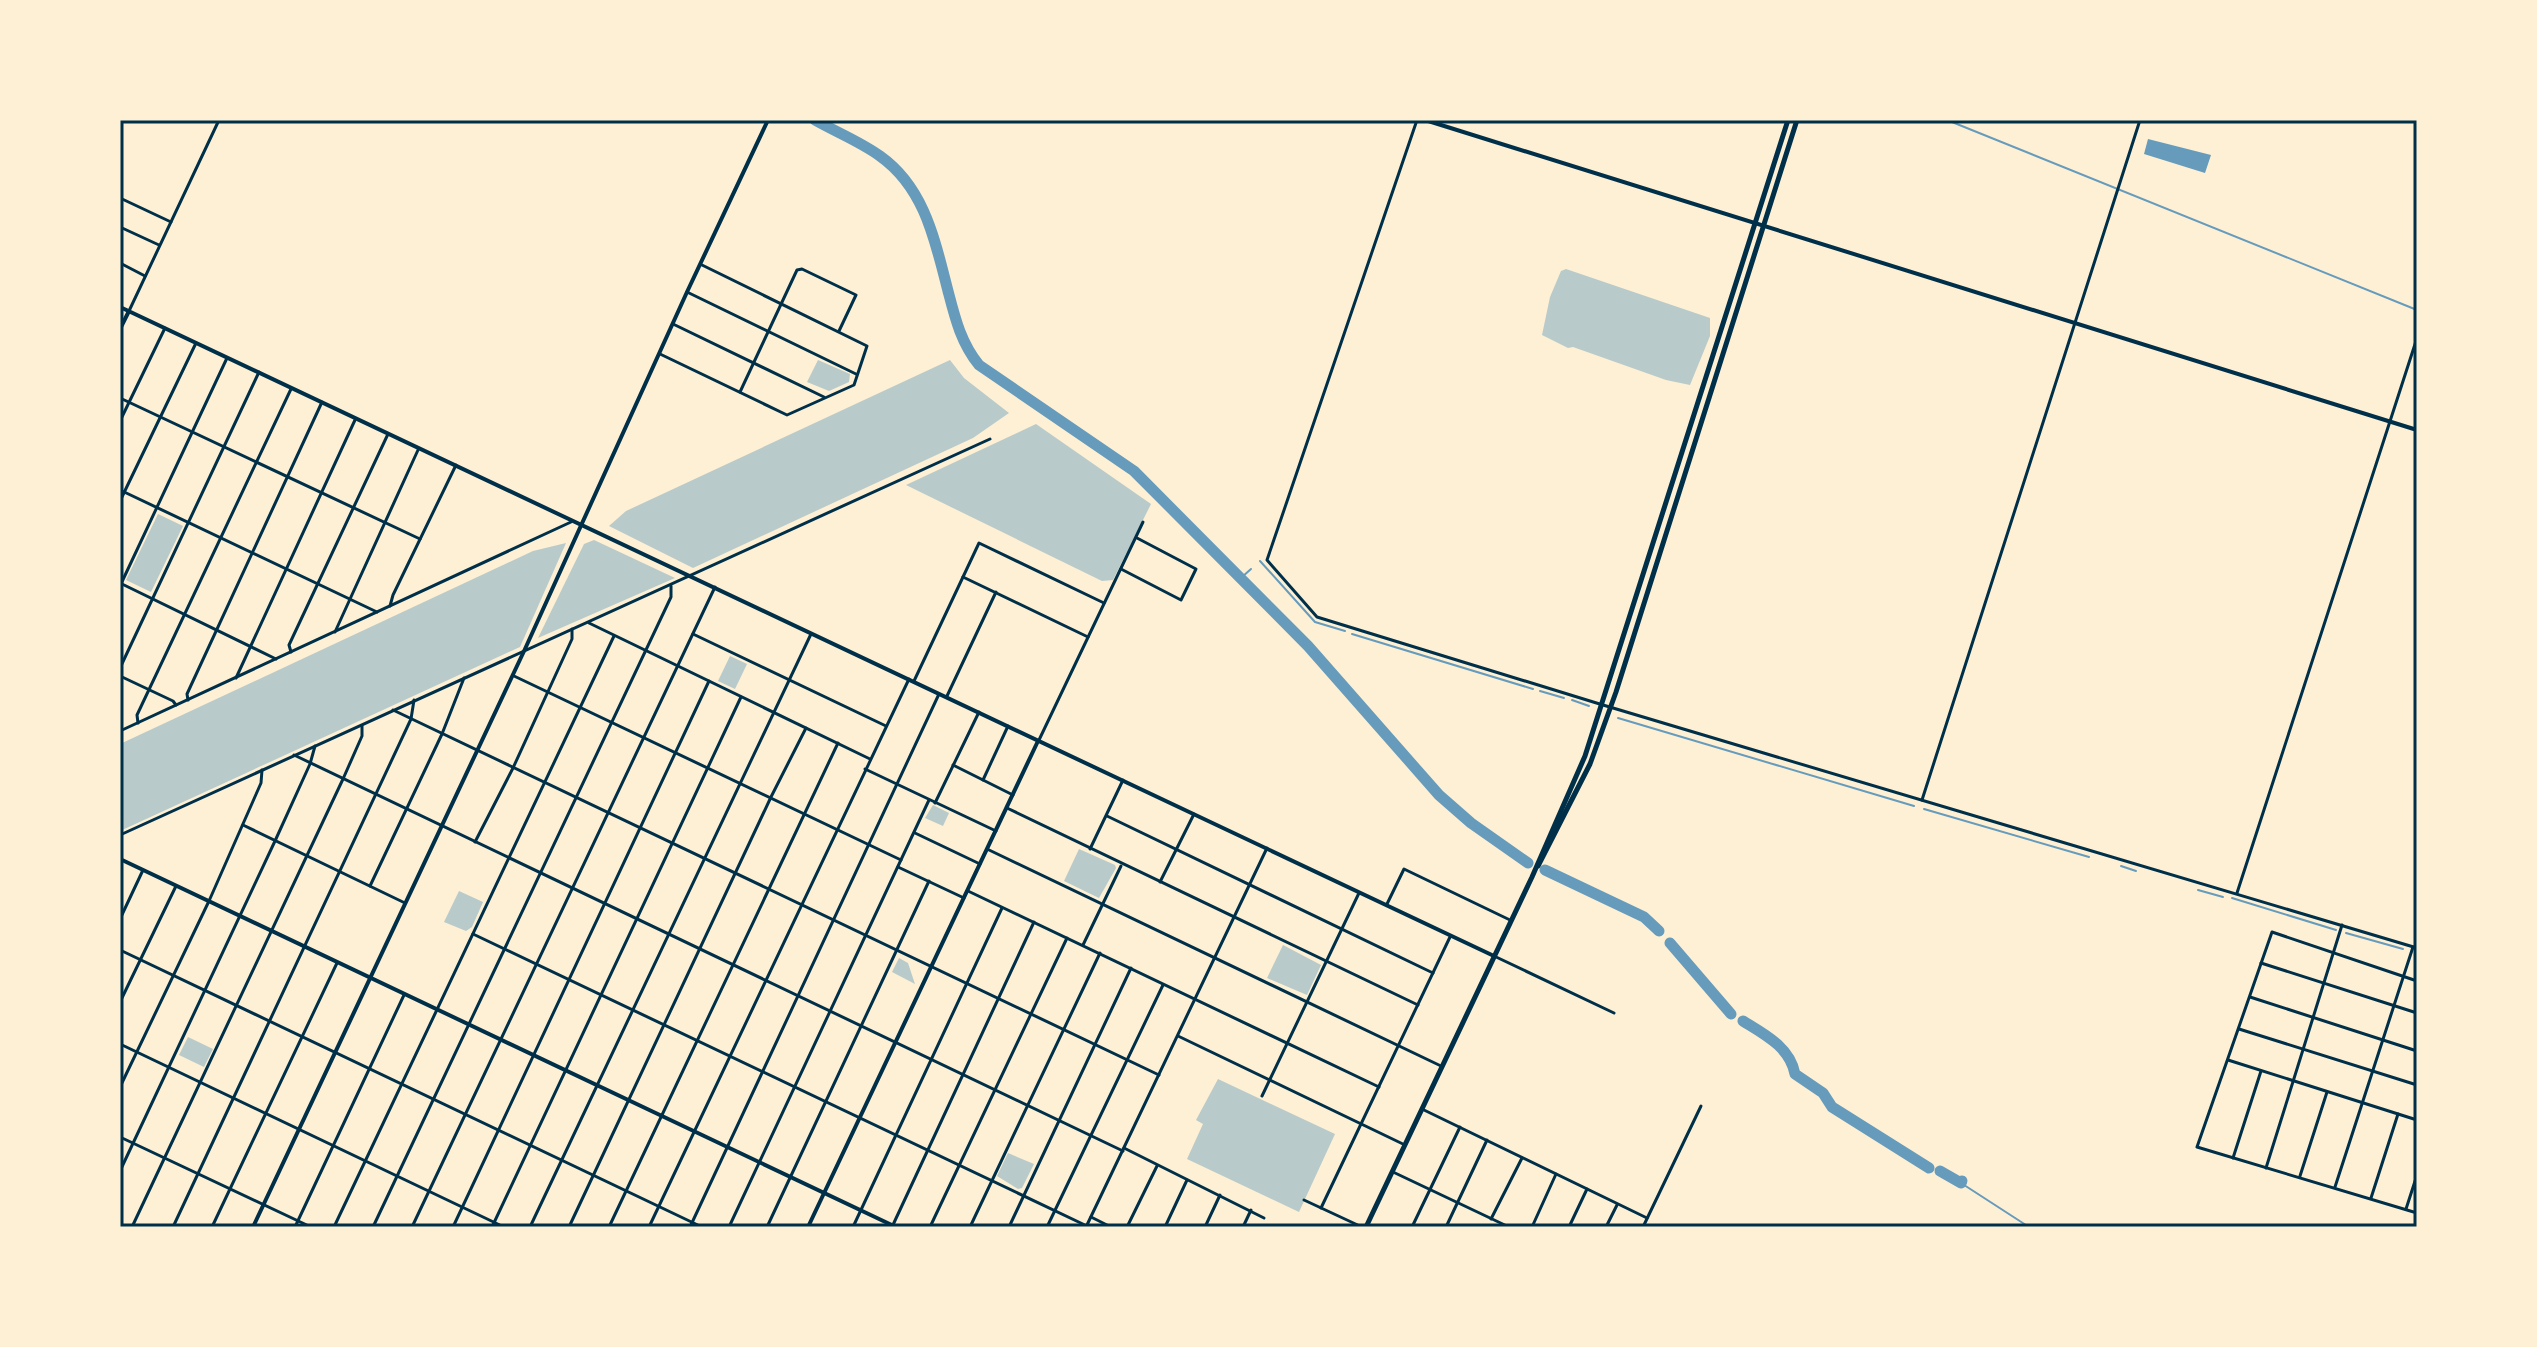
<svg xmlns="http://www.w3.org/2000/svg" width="2537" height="1347" font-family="'Golos Text',sans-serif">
<rect width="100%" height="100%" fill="#fdf0d5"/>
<g fill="#b9caca">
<polygon points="1566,269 1710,318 1710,336 1690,385 1666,380 1573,347 1568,348 1542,335 1550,297 1561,271"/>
<polygon points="818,360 850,374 849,382 829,391 807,382"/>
<polygon points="950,360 964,378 1009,413 973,438 693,568 609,526 626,511"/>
<polygon points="1036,424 1151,504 1113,580 1102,581 906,485"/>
<polygon points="158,514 183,526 151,592 126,580"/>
<polygon points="594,540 675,578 538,638 584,544"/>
<polygon points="566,543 520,647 120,831 120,744 533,551"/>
<polygon points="730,656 747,664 735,689 718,681"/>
<polygon points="933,805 949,813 943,826 925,818"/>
<polygon points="1079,849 1115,865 1116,868 1099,898 1064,881"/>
<polygon points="459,891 483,902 472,927 466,931 444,922"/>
<polygon points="1283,945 1321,965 1307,995 1267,978"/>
<polygon points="899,958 908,963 915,984 892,972"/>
<polygon points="188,1037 213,1049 204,1067 179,1055"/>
<polygon points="1218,1079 1335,1134 1299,1212 1187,1159 1203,1124 1196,1120"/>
<polygon points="1008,1153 1034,1164 1022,1188 1018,1189 997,1176"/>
</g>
<polygon fill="#669bbc" points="2148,139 2211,155 2205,173 2144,154"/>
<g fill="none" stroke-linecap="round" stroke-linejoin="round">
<g stroke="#669bbc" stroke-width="2">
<polyline points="1947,120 2417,310"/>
<polyline points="1260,561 1315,622 1345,631"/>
<polyline points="1242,577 1251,569"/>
<polyline points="1352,634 1533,689"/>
<polyline points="1540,691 1564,698"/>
<polyline points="1572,700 1589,706"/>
<polyline points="1618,718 1914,806"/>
<polyline points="1924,809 2089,857"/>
<polyline points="2121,866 2136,871"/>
<polyline points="2198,890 2223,897"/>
<polyline points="2232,898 2336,930"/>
<polyline points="2346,933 2403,949"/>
<polyline points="2415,953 2417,953"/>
<polyline points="1961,1183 2029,1227"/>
</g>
<g stroke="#669bbc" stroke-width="11">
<path d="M 815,120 C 836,132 861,142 880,156 C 925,188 935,241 948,291 C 955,318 961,343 979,365 L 1134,471 L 1308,646 L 1439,795 L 1471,823 L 1528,863"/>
<polyline points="1545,870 1644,917 1659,931"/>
<polyline points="1670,943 1731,1014"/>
<path d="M 1743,1021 C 1764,1034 1790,1047 1795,1074 L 1823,1093 L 1832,1107 L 1929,1168"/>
<polyline points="1940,1171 1961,1183 1962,1181"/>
</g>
<g stroke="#003049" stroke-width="3">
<polyline points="1417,120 1267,560 1317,617 1603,705 2417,948"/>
<polyline points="120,198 171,222"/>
<polyline points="120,227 159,245"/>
<polyline points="120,263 145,276"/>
<polyline points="687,292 856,374"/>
<polyline points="129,311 219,120"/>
<polyline points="673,324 824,397"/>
<polyline points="660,354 787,415 854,385 867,346 702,265"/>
<polyline points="740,392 797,270 802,269 856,295 839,331"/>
<polyline points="120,398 420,539"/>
<polyline points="120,421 165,328"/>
<polyline points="120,490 377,612"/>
<polyline points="120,501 196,343"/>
<polyline points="1121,569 1181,600 1196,569 1137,538"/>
<polyline points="963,577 1088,637"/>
<polyline points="122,584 276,659"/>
<polyline points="120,586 227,358"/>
<polyline points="390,606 393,595 456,465"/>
<polyline points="589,623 870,759"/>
<polyline points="335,632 418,450"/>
<polyline points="693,634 886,726"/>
<polyline points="291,652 289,645 388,434"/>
<polyline points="120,668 259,372"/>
<polyline points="120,676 173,701 176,705"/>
<polyline points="514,676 901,860"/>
<polyline points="236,678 355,420"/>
<polyline points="914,681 979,543 1104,603"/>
<polyline points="947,696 996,592"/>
<polyline points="188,700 187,694 322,402"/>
<polyline points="393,710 1159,1075"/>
<polyline points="138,723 137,715 291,389"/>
<polyline points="120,731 571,522"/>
<polyline points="1039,740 1143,522"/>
<polyline points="294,755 1123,1151"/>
<polyline points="953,765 1013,795"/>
<polyline points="865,769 996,831"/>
<polyline points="983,780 1008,726"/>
<polyline points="1922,800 2140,120"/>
<polyline points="935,803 979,712"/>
<polyline points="1007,808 1418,1005"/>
<polyline points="1107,816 1433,973"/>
<polyline points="243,825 405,903"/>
<polyline points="915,833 980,864"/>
<polyline points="120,835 990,439"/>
<polyline points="475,842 513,768 572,639 572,629"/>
<polyline points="987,849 1441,1066"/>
<polyline points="1090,849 1123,780"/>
<polyline points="898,867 964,898"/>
<polyline points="1160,882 1194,814"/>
<polyline points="370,886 442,734 464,678"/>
<polyline points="968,891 1379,1087"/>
<polyline points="2237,893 2417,338"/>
<polyline points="1387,904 1404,869 1510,920"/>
<polyline points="120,919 143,870"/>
<polyline points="473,934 1087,1226"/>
<polyline points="1083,945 1121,866"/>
<polyline points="120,950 702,1227"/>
<polyline points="1494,956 1614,1013"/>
<polyline points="2261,963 2417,1013"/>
<polyline points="2417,981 2272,932 2197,1147 2417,1213"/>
<polyline points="2250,997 2417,1051"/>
<polyline points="120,1002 176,886"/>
<polyline points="2239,1029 2417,1085"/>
<polyline points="1178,1036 1405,1145"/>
<polyline points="120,1044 504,1227"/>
<polyline points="2228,1060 2417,1120"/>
<polyline points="120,1087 209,901 261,783 262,770"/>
<polyline points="1262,1096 1359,893"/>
<polyline points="1424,1110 1647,1218"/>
<polyline points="120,1137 311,1227"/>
<polyline points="1124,1148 1264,1218"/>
<polyline points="2233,1158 2261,1071"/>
<polyline points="2266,1168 2342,925"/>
<polyline points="120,1171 275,841 310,764 315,746"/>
<polyline points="1393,1172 1509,1227"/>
<polyline points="2300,1176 2327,1092"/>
<polyline points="2335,1187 2413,947"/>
<polyline points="2371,1198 2398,1114"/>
<polyline points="1304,1200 1362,1227"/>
<polyline points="1321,1208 1450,937"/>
<polyline points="2406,1209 2417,1175"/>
<polyline points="1091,1217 1111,1227"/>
<polyline points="1491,1219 1522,1158"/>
<polyline points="132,1227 343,779 362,736 362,726"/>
<polyline points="173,1227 411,719 414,700"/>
<polyline points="212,1227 337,963"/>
<polyline points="295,1227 404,995"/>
<polyline points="334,1227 614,636"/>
<polyline points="373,1227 671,597 671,586"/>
<polyline points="412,1227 715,587"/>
<polyline points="453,1227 709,681"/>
<polyline points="492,1227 741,697"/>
<polyline points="530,1227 811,634"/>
<polyline points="569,1227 771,797 806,728"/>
<polyline points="609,1227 838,743"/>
<polyline points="649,1227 909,679"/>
<polyline points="690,1227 939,694"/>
<polyline points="729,1227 929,800"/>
<polyline points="767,1227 929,881"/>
<polyline points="853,1227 1002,908"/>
<polyline points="892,1227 1034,922"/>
<polyline points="930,1227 1067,938"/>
<polyline points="970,1227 1100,953"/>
<polyline points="1009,1227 1131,968"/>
<polyline points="1047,1227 1163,985"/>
<polyline points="1086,1227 1267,848"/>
<polyline points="1127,1227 1157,1166"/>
<polyline points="1165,1227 1187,1180"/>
<polyline points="1205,1227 1220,1195"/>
<polyline points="1243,1227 1251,1210"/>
<polyline points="1412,1227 1460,1127"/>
<polyline points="1446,1227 1487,1140"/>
<polyline points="1532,1227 1556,1174"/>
<polyline points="1569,1227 1587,1189"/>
<polyline points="1606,1227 1617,1205"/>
<polyline points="1643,1227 1701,1106"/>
</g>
<g stroke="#003049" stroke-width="4">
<polyline points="1425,120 2417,430"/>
<polyline points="120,307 1494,956"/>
<polyline points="120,329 129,311"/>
<polyline points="120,859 896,1227"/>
<polyline points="253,1227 525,649 687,292 768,120"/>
<polyline points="808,1227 1038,741"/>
</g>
<g stroke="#003049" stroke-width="5">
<polyline points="1538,866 1590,764 1616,692 1797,120"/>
<polyline points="1366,1227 1532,877 1585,756 1788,120"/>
</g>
</g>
<rect width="2537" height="1347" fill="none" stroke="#fdf0d5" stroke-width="244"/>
<rect x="122" y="122" width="2293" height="1103" fill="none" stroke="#003049" stroke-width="3"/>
</svg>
